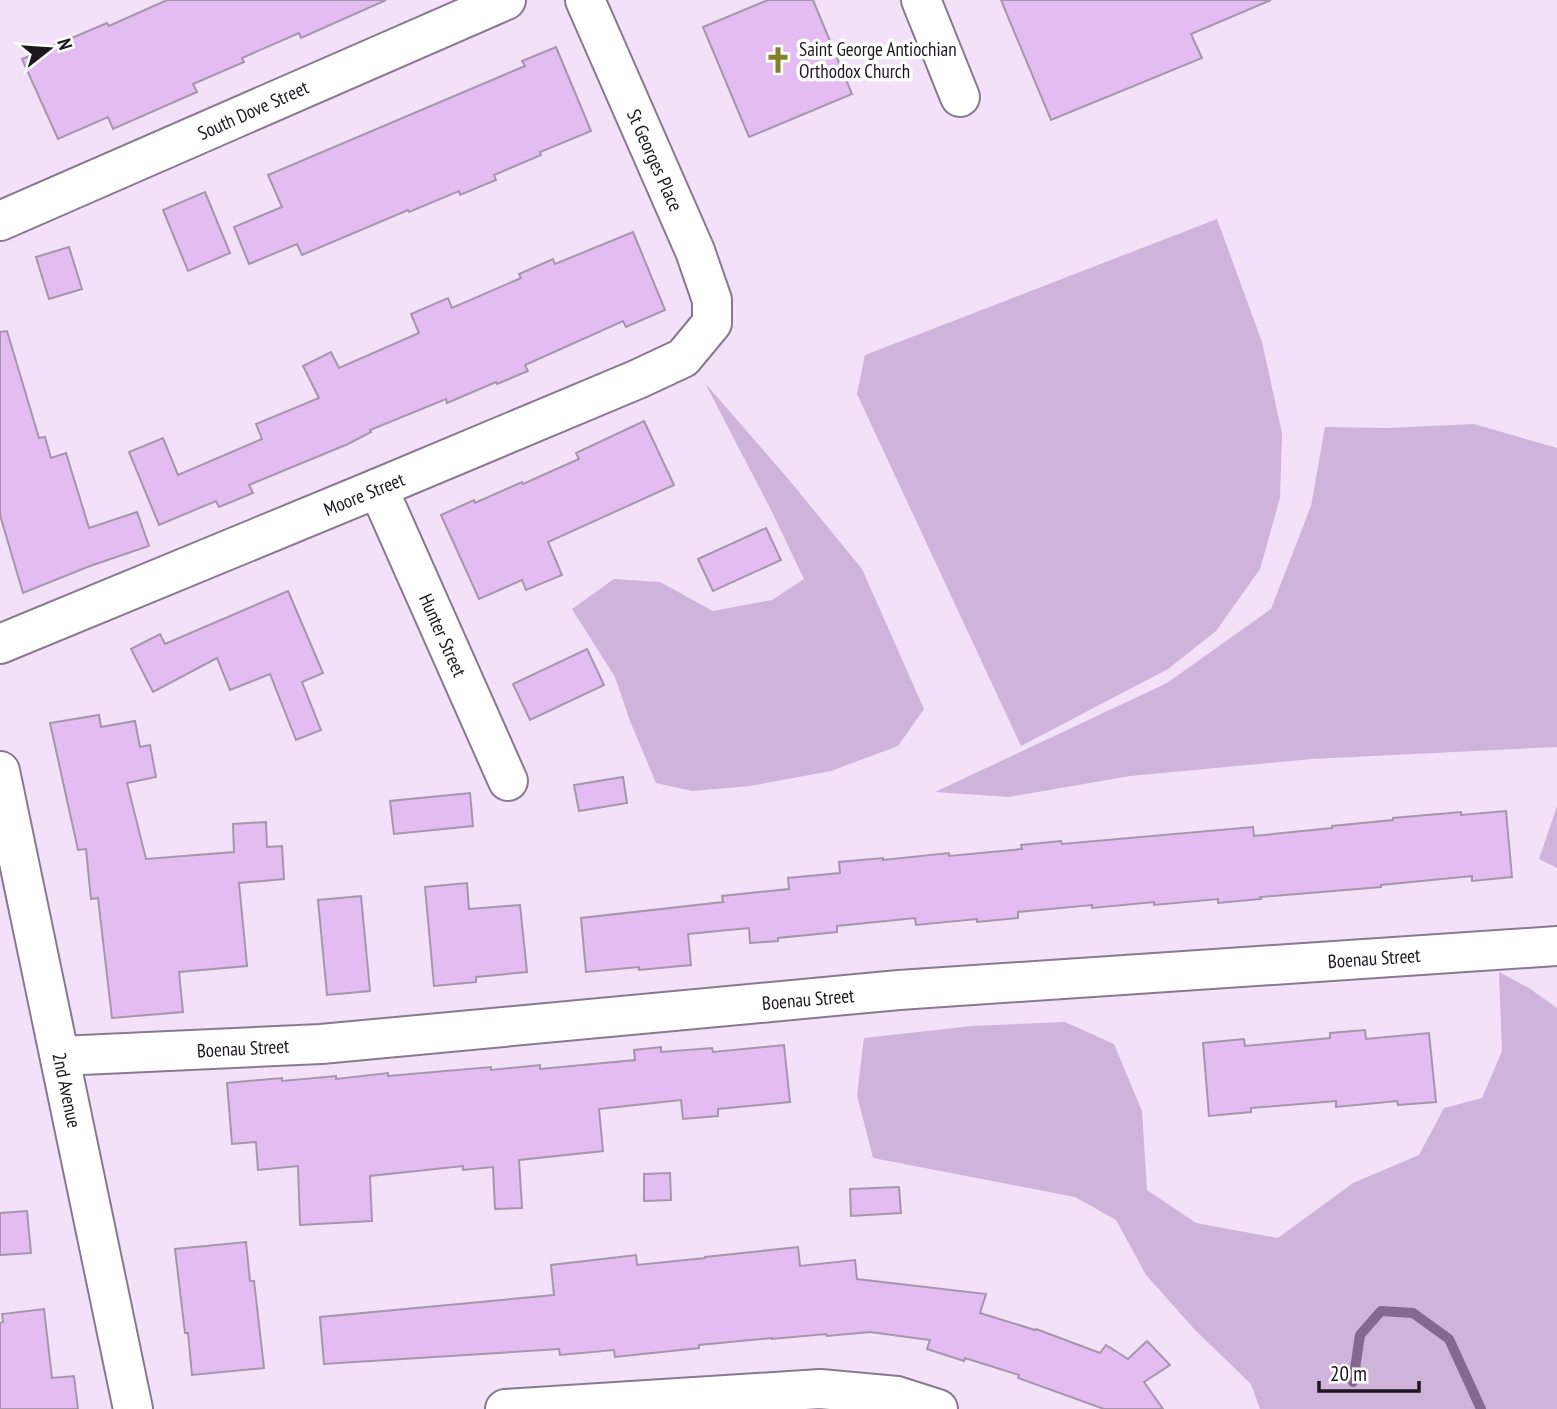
<svg xmlns="http://www.w3.org/2000/svg" width="1557" height="1409" font-family="'PT Sans Narrow',sans-serif">
<rect width="100%" height="100%" fill="#f2e1f9"/>
<g fill="#d0b3db">
<polygon points="1217,219 1262,342 1282,433 1280,498 1260,569 1216,631 1168,669 1021,746 857,394 865,355"/>
<polygon points="705,383 790,481 862,569 924,709 898,746 831,771 750,786 692,791 656,783 630,721 615,677 572,609 614,579 660,582 713,611 772,600 804,579 771,510"/>
<polygon points="1474,424 1557,448 1557,747 1312,759 1130,776 1009,797 935,792 1167,683 1271,609 1311,506 1325,427 1388,428"/>
<polygon points="1557,806 1557,868 1539,859"/>
<polygon points="1499,972 1529,988 1557,1008 1557,1409 1260,1409 1251,1384 1195,1330 1146,1275 1116,1220 1075,1197 873,1158 857,1095 864,1038 972,1026 1065,1022 1114,1044 1142,1111 1147,1190 1196,1223 1278,1238 1353,1183 1419,1155 1444,1108 1482,1098 1502,1051"/>
</g>
<g fill="none" stroke-linecap="round" stroke-linejoin="round">
<polyline stroke="#84688f" stroke-width="10" points="1353,1382 1360,1335 1381,1311 1413,1313 1449,1339 1481,1409"/>
</g>
<g fill="#e3bcf2" stroke="#a596ac" stroke-width="2">
<polygon points="167,0 386,0 301,38 299,33 242,58 244,62 193,84 197,92 113,129 108,117 58,139 22,59 107,23 109,26"/>
<polygon points="768,0 813,0 852,94 749,137 703,27"/>
<polygon points="1001,0 1271,0 1191,34 1202,58 1051,120"/>
<polygon points="556,47 591,131 540,152 541,155 494,175 496,180 460,195 459,191 409,212 408,210 302,255 297,244 249,264 234,227 282,207 268,175 525,66 522,61"/>
<polygon points="205,192 230,253 188,271 163,210"/>
<polygon points="633,232 665,310 626,327 623,321 525,365 528,371 497,384 496,382 447,403 446,399 370,430 371,432 348,444 249,485 253,493 219,507 216,501 159,525 129,452 163,438 178,475 262,439 256,424 319,398 303,366 331,352 339,368 419,333 411,314 448,298 452,308 521,278 519,274 553,259 555,264"/>
<polygon points="69,247 82,289 49,299 36,257"/>
<polygon points="7,331 39,438 45,437 51,458 66,453 89,528 137,512 149,546 90,566 23,593 0,515 0,332"/>
<polygon points="644,421 674,485 548,542 562,575 526,590 522,580 479,599 441,515 474,500 475,503 522,482 523,484 579,459 576,453"/>
<polygon points="766,528 781,560 713,591 698,559"/>
<polygon points="288,591 323,673 302,682 321,730 296,740 270,674 230,690 217,658 153,692 131,649 160,634 165,644"/>
<polygon points="587,649 604,685 530,720 513,684"/>
<polygon points="99,715 101,727 135,721 140,747 150,745 156,777 127,783 146,859 234,852 233,824 266,822 267,847 282,846 284,879 239,883 247,966 179,972 183,1012 112,1018 98,898 91,899 86,849 78,850 50,723"/>
<polygon points="623,777 627,803 579,811 574,785"/>
<polygon points="470,793 473,826 394,834 390,801"/>
<polygon points="1506,811 1512,877 1472,881 1472,876 1381,885 1381,887 1260,897 1261,899 1218,903 1218,899 1154,905 1154,902 1092,908 1092,905 1018,912 1018,918 977,922 977,919 916,925 915,918 837,926 837,932 778,938 778,941 750,943 749,928 688,934 691,965 639,970 639,967 586,972 581,918 723,902 722,896 789,889 788,878 840,873 839,862 883,858 883,860 949,853 949,856 1022,849 1021,845 1061,841 1062,844 1253,827 1254,836 1332,828 1332,826 1393,820 1393,818 1461,812 1461,815"/>
<polygon points="467,883 469,909 520,905 527,972 476,977 476,982 434,986 425,887"/>
<polygon points="361,896 370,991 327,995 318,900"/>
<polygon points="1365,1030 1366,1039 1429,1033 1436,1102 1398,1105 1397,1101 1336,1107 1336,1101 1251,1108 1251,1112 1209,1116 1203,1043 1244,1039 1245,1046 1330,1038 1330,1033"/>
<polygon points="784,1045 790,1102 718,1109 718,1116 683,1119 681,1100 599,1109 603,1151 519,1160 522,1208 495,1209 493,1167 463,1170 463,1166 370,1176 372,1221 300,1225 298,1166 258,1170 256,1142 232,1144 227,1083 282,1078 282,1081 336,1076 336,1079 388,1073 388,1076 491,1067 491,1070 540,1065 540,1069 635,1060 634,1050 661,1047 661,1052 712,1048 713,1052"/>
<polygon points="670,1173 671,1200 644,1201 644,1174"/>
<polygon points="899,1187 901,1213 851,1216 850,1189"/>
<polygon points="27,1211 31,1253 0,1255 0,1213"/>
<polygon points="246,1242 250,1281 254,1281 264,1368 192,1375 188,1333 185,1333 175,1249"/>
<polygon points="798,1247 800,1266 855,1260 857,1279 986,1294 980,1313 1035,1330 1036,1329 1100,1353 1106,1345 1128,1359 1147,1341 1170,1365 1144,1382 1163,1409 1104,1409 1018,1378 1019,1375 965,1358 964,1361 927,1349 930,1340 870,1332 827,1336 826,1334 772,1339 772,1338 699,1345 699,1348 615,1357 614,1350 560,1355 559,1349 324,1364 320,1317 554,1295 551,1265 636,1255 637,1265 705,1258 705,1257"/>
<polygon points="44,1309 52,1378 74,1376 78,1409 0,1409 0,1323 3,1322 2,1314"/>
</g>
<g fill="none" stroke-linecap="round" stroke-linejoin="round">
<defs>
<g id="minor">
<polyline points="921,0 960,97"/>
<polyline points="0,221 506,0"/>
<polyline points="378,488 508,781"/>
<polyline points="0,644 378,488 638,379 683,358 712,323 712,300 695,251 585,0"/>
<polyline points="0,771 133,1409"/>
<polyline points="60,1056 321,1044 899,990 1557,946"/>
<polyline points="505,1409 820,1389 897,1396 938,1409"/>
</g>
</defs>
<use href="#minor" stroke="#89798f" stroke-width="42"/>
<use href="#minor" stroke="#fff" stroke-width="38"/>
</g>
<defs>
<symbol id="church-bare" viewBox="-9 -9 18 18"><path d="M-1.2-6h2.4v3.5h3.3v2.4h-3.3V6h-2.4V-.1h-3.3v-2.4h3.3Z" fill="#848027" stroke="#fff" stroke-width="2.5" paint-order="stroke"/></symbol>
</defs>
<g fill-rule="evenodd">
<use href="#church-bare" x="759" y="41" width="38" height="38"/>
</g>
<g text-anchor="middle" stroke-width="7" stroke-linejoin="round" paint-order="stroke">
<g font-size="19" fill="#1c161e" stroke="#fff" text-anchor="start">
<text x="799" y="56">Saint George Antiochian<tspan x="799" dy="22">Orthodox Church</tspan></text>
</g>
<g font-size="19" fill="#1c161e" stroke="#fff">
<text transform="translate(253 110) rotate(-24)" y="7">South Dove Street</text>
<text transform="translate(655 160) rotate(66)" y="7">St Georges Place</text>
<text transform="translate(364 494) rotate(-22)" y="7">Moore Street</text>
<text transform="translate(443 635) rotate(66)" y="7">Hunter Street</text>
<text transform="translate(1374 958) rotate(-4)" y="7">Boenau Street</text>
<text transform="translate(808 999) rotate(-5)" y="7">Boenau Street</text>
<text transform="translate(243 1048) rotate(-3)" y="7">Boenau Street</text>
<text transform="translate(67 1090) rotate(78)" y="7">2nd Avenue</text>
</g>
</g>
<g transform="translate(49 49) rotate(73)" stroke="#ffffff" stroke-width="5" paint-order="stroke">
<path d="M0-5L12 26L0 18L-12 26Z" fill="#1c161e"/>
<text y="-10" font-size="19" font-weight="bold" text-anchor="middle" fill="#1c161e">N</text>
</g>
<path d="M1319 1381v10h100v-10" fill="none" stroke="#1c161e" stroke-width="3.5"/>
<text x="1330" y="1381" font-size="21" fill="#1c161e" stroke="#ffffff" stroke-width="5" paint-order="stroke">20 m</text>
</svg>
